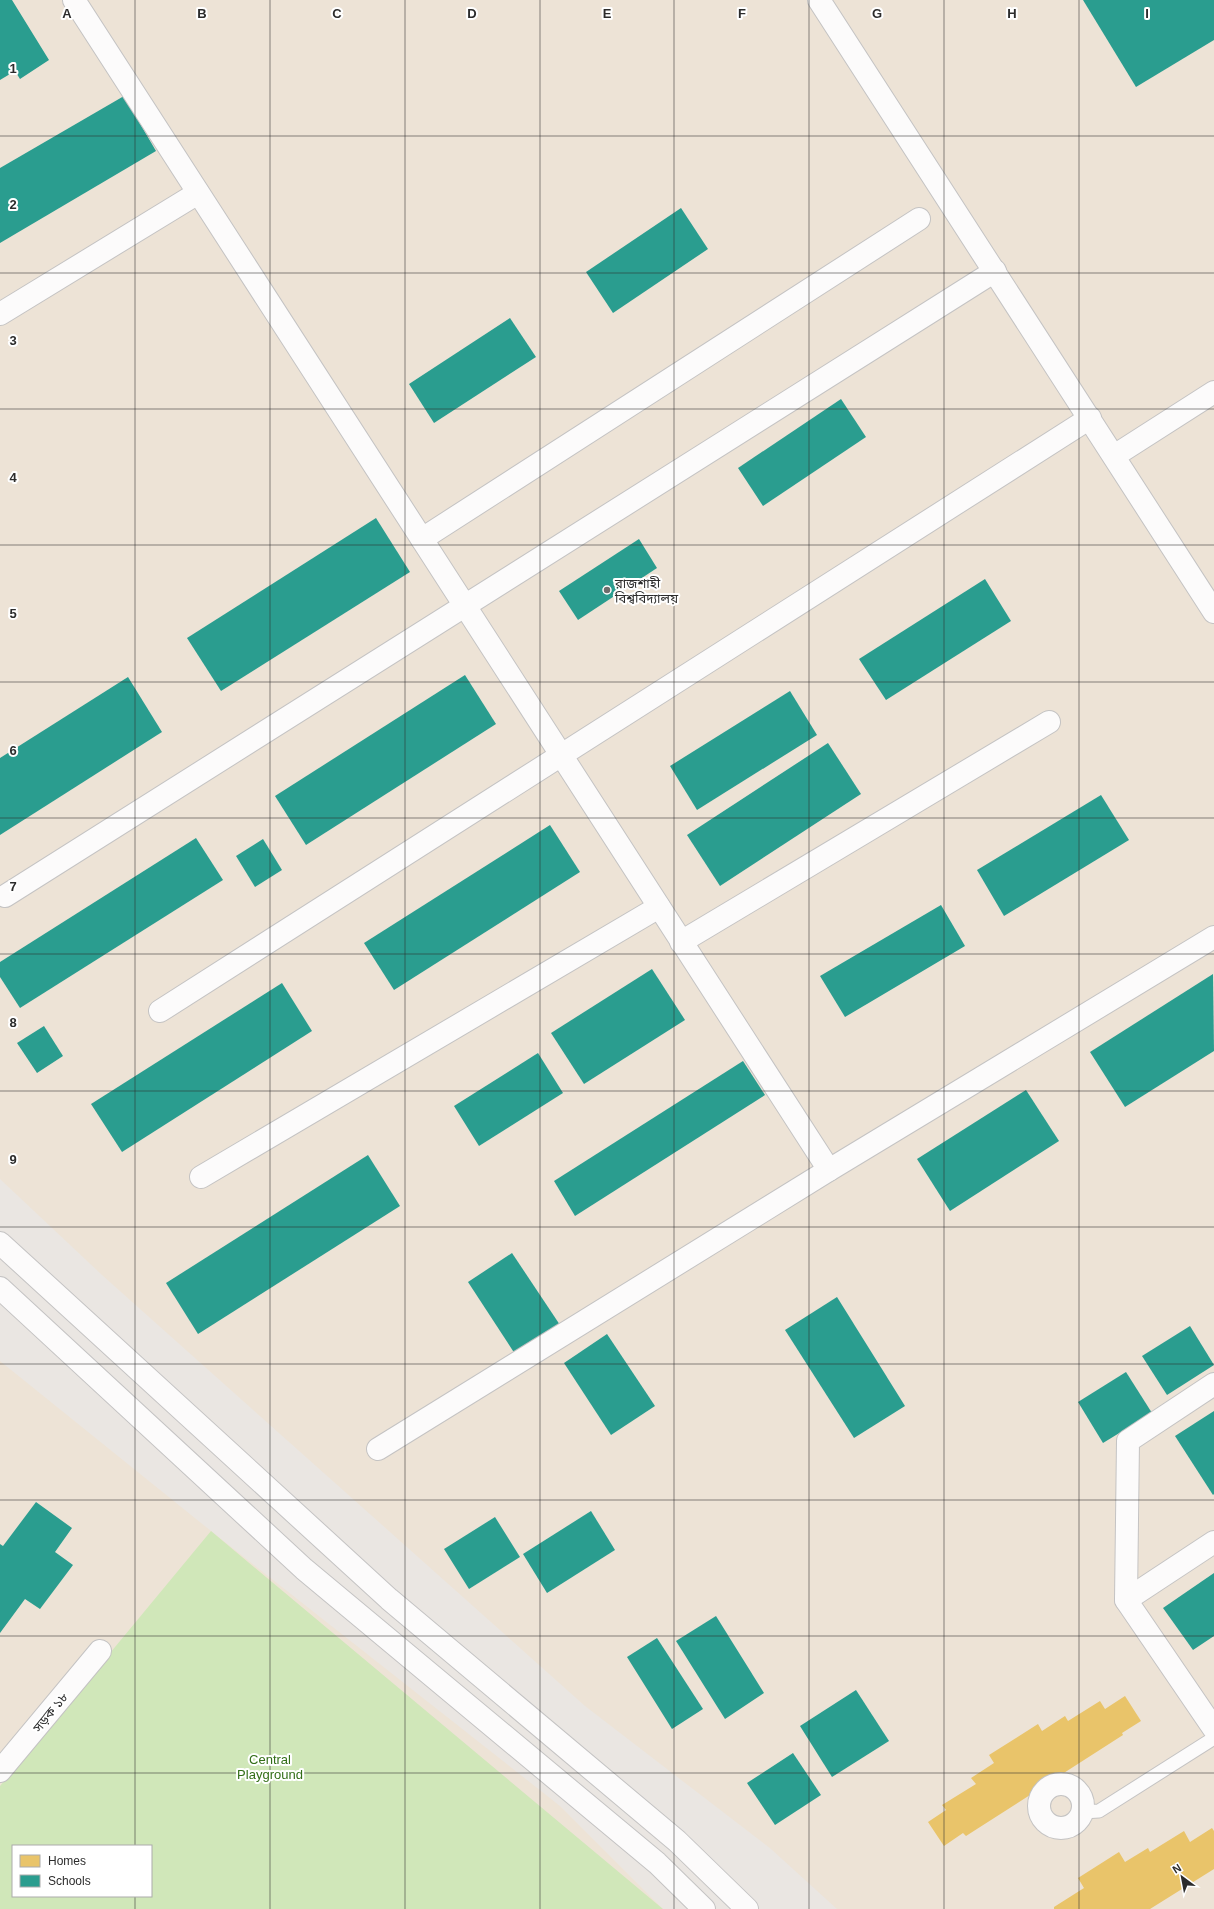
<svg xmlns="http://www.w3.org/2000/svg" width="1214" height="1909" font-family="Helvetica,'Noto Sans Bengali',sans-serif">
<rect width="100%" height="100%" fill="#eae6e2"/>
<g fill="#ede3d6" fill-rule="evenodd">
<polygon points="0,0 1214,0 1214,1909 837,1909 771,1849 585,1706 102,1275 0,1179"/>
<path d="M 0,1361 L 211,1531 L 560,1806 L 663,1909 L 0,1909 ZM 13,1846 L 151,1846 L 151,1896 L 13,1896 Z"/>
</g>
<path fill="#d0e7b9" fill-rule="evenodd" d="M 211,1531 L 663,1909 L 0,1909 L 0,1786 ZM 13,1846 L 151,1846 L 151,1896 L 13,1896 Z"/>
<g fill="#e9c46a">
<polygon points="1125,1696 1141,1721 1122,1733 1123,1735 1056,1778 1059,1783 1033,1800 1030,1795 966,1836 963,1833 944,1846 928,1822 946,1810 942,1805 976,1784 971,1778 994,1763 989,1755 1038,1724 1042,1731 1065,1716 1068,1721 1100,1701 1105,1709"/>
<polygon points="1212,1828 1214,1831 1214,1869 1150,1909 1054,1909 1054,1907 1084,1888 1078,1878 1119,1852 1125,1862 1148,1848 1150,1852 1184,1831 1190,1842"/>
</g>
<g fill="#2a9d8f">
<polygon points="0,0 12,0 49,60 20,79 15,71 0,80"/>
<polygon points="1083,0 1214,0 1214,40 1136,87"/>
<polygon points="124,96 156,151 0,243 0,168"/>
<polygon points="681,208 708,249 613,313 586,272"/>
<polygon points="510,318 536,357 434,423 409,384"/>
<polygon points="841,399 866,437 763,506 738,468"/>
<polygon points="376,518 410,572 221,691 187,638"/>
<polygon points="639,539 657,568 578,620 559,591"/>
<polygon points="985,579 1011,621 886,700 859,659"/>
<polygon points="465,675 496,724 306,845 275,796"/>
<polygon points="128,677 162,732 0,835 0,758"/>
<polygon points="790,691 817,735 697,810 670,766"/>
<polygon points="828,743 861,794 720,886 687,835"/>
<polygon points="1101,795 1129,840 1004,916 977,870"/>
<polygon points="550,825 580,872 394,990 364,943"/>
<polygon points="196,838 223,880 20,1008 0,977 0,962"/>
<polygon points="263,839 282,870 255,887 236,856"/>
<polygon points="941,905 965,946 845,1017 820,976"/>
<polygon points="652,969 685,1020 584,1084 551,1033"/>
<polygon points="1213,974 1214,1051 1125,1107 1090,1052"/>
<polygon points="282,983 312,1031 122,1152 91,1104"/>
<polygon points="44,1026 63,1056 37,1073 17,1043"/>
<polygon points="538,1053 563,1093 479,1146 454,1106"/>
<polygon points="743,1061 765,1095 575,1216 554,1181"/>
<polygon points="1026,1090 1059,1141 950,1211 917,1159"/>
<polygon points="368,1155 400,1206 198,1334 166,1283"/>
<polygon points="512,1253 560,1325 515,1354 468,1282"/>
<polygon points="837,1297 905,1406 854,1438 785,1330"/>
<polygon points="1190,1326 1214,1365 1167,1395 1142,1356"/>
<polygon points="607,1334 655,1406 611,1435 564,1363"/>
<polygon points="1126,1372 1152,1413 1103,1443 1078,1402"/>
<polygon points="1214,1411 1214,1494 1213,1495 1175,1436"/>
<polygon points="36,1502 72,1528 55,1552 73,1565 40,1609 25,1599 0,1633 0,1544 3,1546"/>
<polygon points="591,1511 615,1550 547,1593 523,1554"/>
<polygon points="495,1517 520,1557 469,1589 444,1549"/>
<polygon points="1214,1573 1214,1636 1193,1650 1163,1608"/>
<polygon points="716,1616 764,1693 725,1719 676,1641"/>
<polygon points="657,1638 703,1709 672,1729 627,1657"/>
<polygon points="856,1690 889,1741 832,1777 800,1726"/>
<polygon points="793,1753 821,1795 775,1825 747,1783"/>
</g>
<g fill="none" stroke-linecap="round" stroke-linejoin="round">
<defs>
<polyline id="service" points="1083,1812 1099,1811 1214,1738"/>
<g id="minor">
<polyline points="74,0 829,1170"/>
<polyline points="819,0 1214,612"/>
<polyline points="0,314 198,193"/>
<polyline points="1114,456 1214,392"/>
<polyline points="422,539 919,219"/>
<polyline points="5,896 995,271"/>
<polyline points="681,942 1049,722"/>
<polyline points="160,1011 1090,418"/>
<polyline points="201,1177 659,907"/>
<polyline points="378,1449 829,1170 1214,937"/>
<polyline points="1214,1542 1126,1600 1214,1729"/>
<polyline points="1126,1600 1128,1441 1214,1384"/>
<polyline points="0,1771 100,1651"/>
<circle cx="1061" cy="1806" r="22"/>
</g>
<g id="secondary">
<polyline points="0,1243 389,1599 677,1841 747,1909"/>
<polyline points="0,1288 304,1569 657,1863 704,1909"/>
</g>
</defs>
<use href="#service" stroke="#c4c3c3" stroke-width="15"/>
<use href="#minor" stroke="#c4c3c3" stroke-width="24"/>
<use href="#secondary" stroke="#c4c3c3" stroke-width="24"/>
<use href="#service" stroke="#fcfbfb" stroke-width="13"/>
<use href="#minor" stroke="#fcfbfb" stroke-width="22"/>
<use href="#secondary" stroke="#fcfbfb" stroke-width="22"/>
</g>
<path fill="none" stroke="#2c2c2c" stroke-width="1" stroke-opacity="0.55" d="M 135,0 L 135,1846M 270,0 L 270,1909M 405,0 L 405,1909M 540,0 L 540,1909M 674,0 L 674,1909M 809,0 L 809,1909M 944,0 L 944,1909M 1079,0 L 1079,1909M 0,136 L 1214,136M 0,273 L 1214,273M 0,409 L 1214,409M 0,545 L 1214,545M 0,682 L 1214,682M 0,818 L 1214,818M 0,954 L 1214,954M 0,1091 L 1214,1091M 0,1227 L 1214,1227M 0,1364 L 1214,1364M 0,1500 L 1214,1500M 0,1636 L 1214,1636M 0,1773 L 1214,1773M 135,1896 L 135,1909"/>
<circle fill="#6e6d6c" stroke="#fff" stroke-width="1.5" cx="607" cy="590" r="4"/>
<g text-anchor="middle" stroke-width="4" stroke-linejoin="round" paint-order="stroke">
<g font-size="13" fill="#2c2c2c" stroke="#fff" text-anchor="start">
<text x="615" y="588">রাজশাহী<tspan x="615" dy="15">বিশ্ববিদ্যালয়</tspan></text>
</g>
<g font-size="13" fill="#2c2c2c" stroke="#fff">
<text transform="translate(50 1712) rotate(-51)" y="5">সড়ক ১৮</text>
</g>
<g font-size="13" fill="#326e17" stroke="#fff">
<text x="270" y="1764">Central<tspan x="270" dy="15">Playground</tspan></text>
</g>
</g>
<g font-size="13" text-anchor="middle" font-weight="bold" fill="#2c2c2c" stroke="#fff" stroke-width="4" stroke-linejoin="round" paint-order="stroke">
<text x="67" y="18">A</text>
<text x="202" y="18">B</text>
<text x="337" y="18">C</text>
<text x="472" y="18">D</text>
<text x="607" y="18">E</text>
<text x="742" y="18">F</text>
<text x="877" y="18">G</text>
<text x="1012" y="18">H</text>
<text x="1147" y="18">I</text>
<text x="13" y="73">1</text>
<text x="13" y="209">2</text>
<text x="13" y="345">3</text>
<text x="13" y="482">4</text>
<text x="13" y="618">5</text>
<text x="13" y="755">6</text>
<text x="13" y="891">7</text>
<text x="13" y="1027">8</text>
<text x="13" y="1164">9</text>
</g>
<rect x="12" y="1845" width="140" height="52" fill="#ffffff" stroke="#ababab"/>
<rect x="20" y="1855" width="20" height="12" fill="#e9c46a" stroke="#ababab"/>
<text x="48" y="1865" font-size="12" fill="#2c2c2c">Homes</text>
<rect x="20" y="1875" width="20" height="12" fill="#2a9d8f" stroke="#ababab"/>
<text x="48" y="1885" font-size="12" fill="#2c2c2c">Schools</text>
<g transform="translate(1182 1877) rotate(328)" stroke="#ffffff" stroke-width="3" paint-order="stroke">
<path d="M0-3L7 15L0 10L-7 15Z" fill="#2c2c2c"/>
<text y="-6" font-size="11" font-weight="bold" text-anchor="middle" fill="#2c2c2c">N</text>
</g>
</svg>
